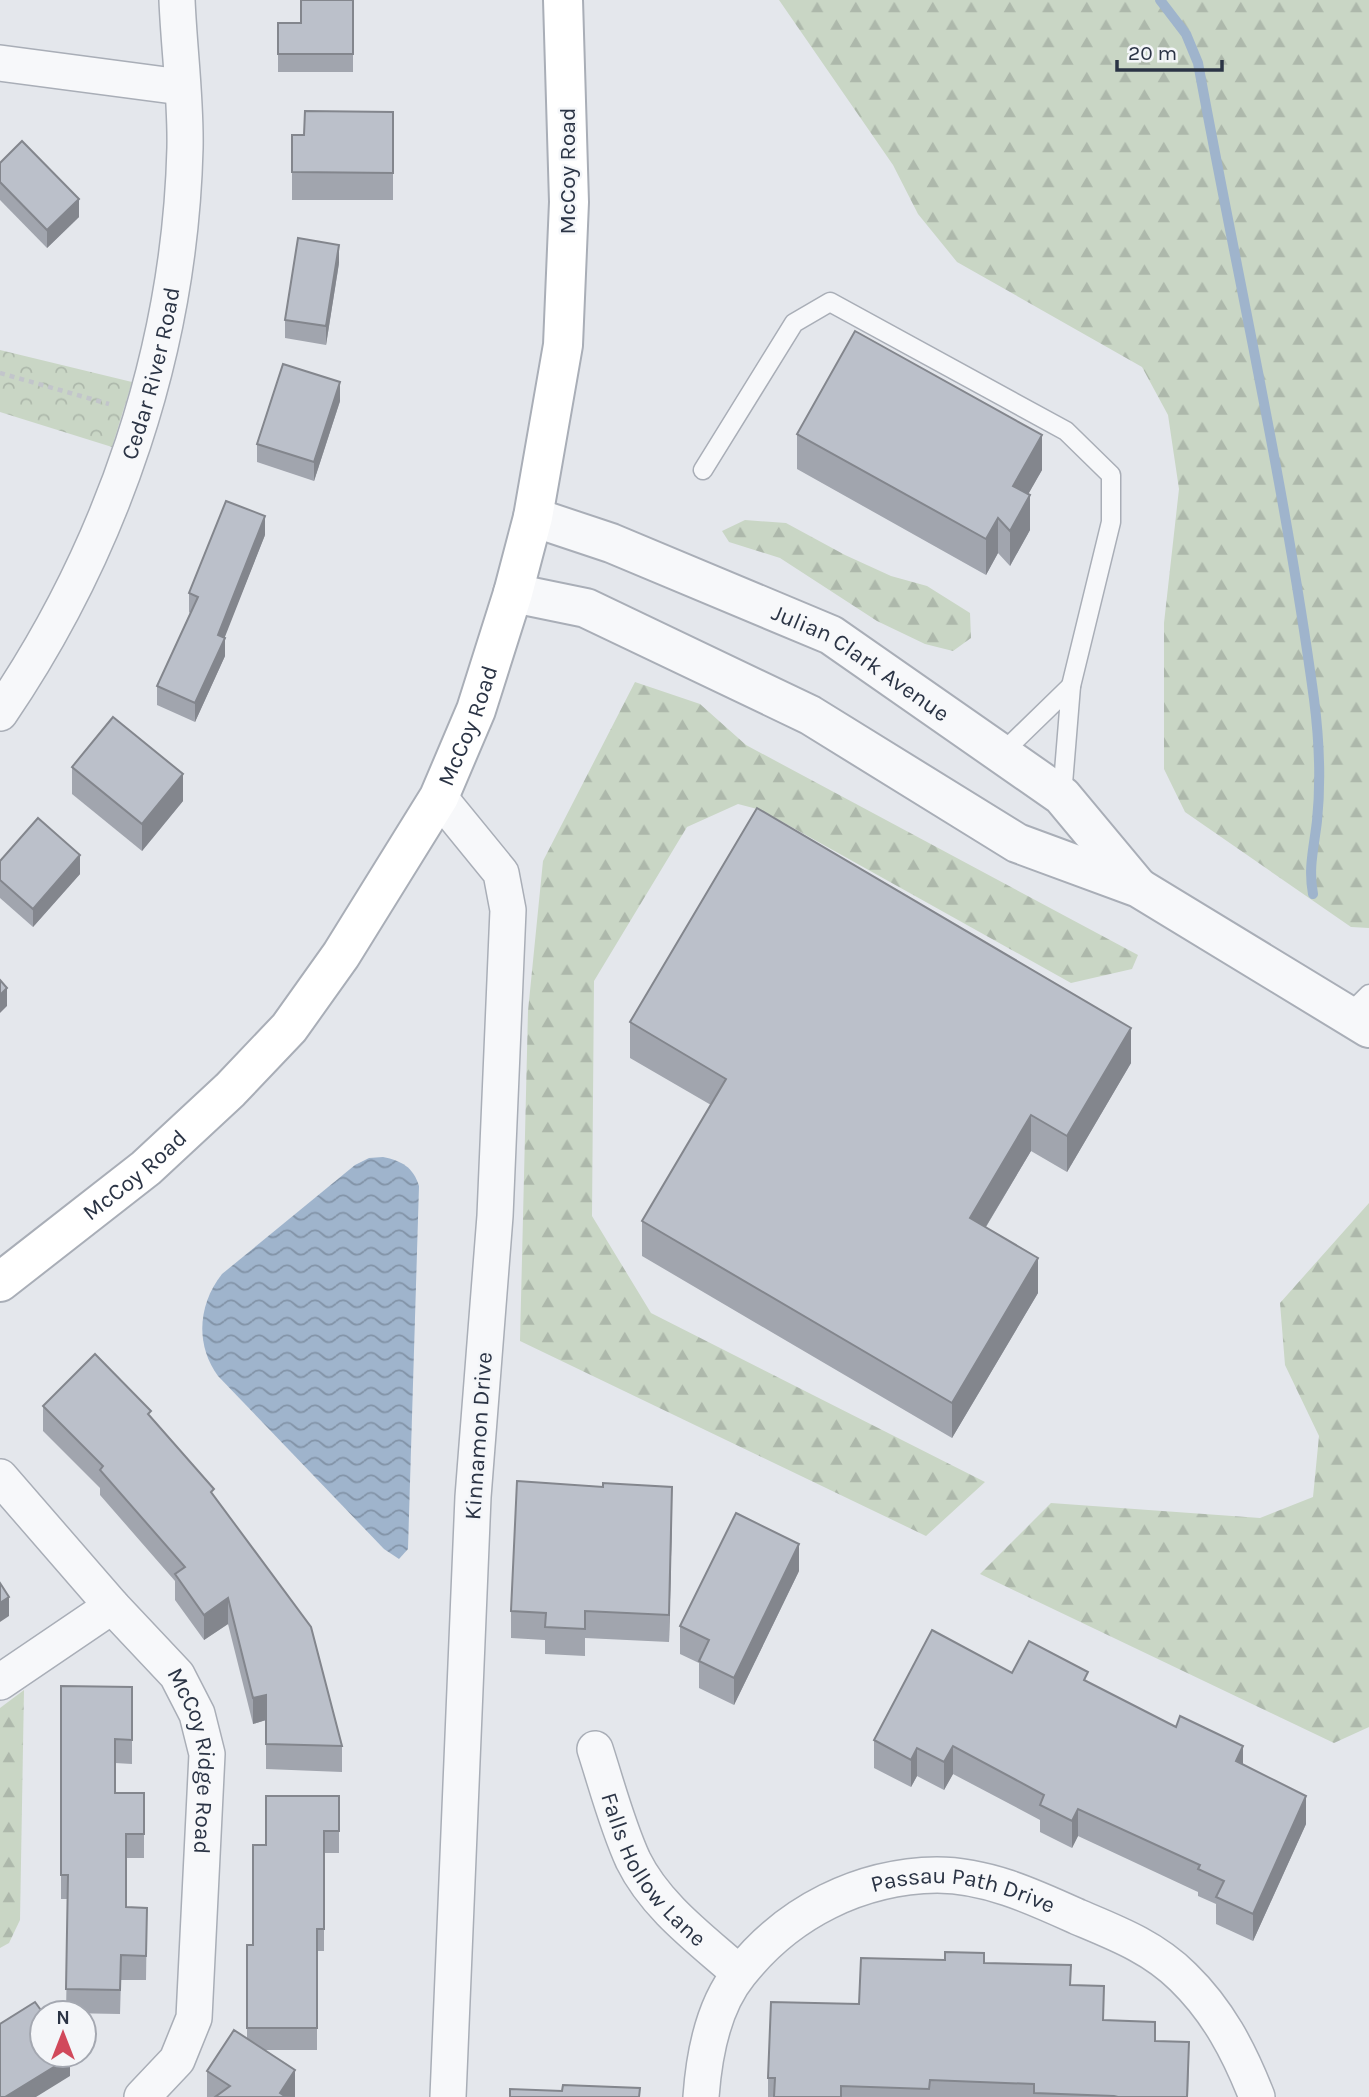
<svg xmlns="http://www.w3.org/2000/svg" width="1369" height="2097" font-family="Karla,sans-serif">
<defs>
<pattern id="forest-firs" width="22" height="20" patternUnits="userSpaceOnUse" patternTransform="scale(1.75)"><rect width="22" height="20" fill="#c9d6c5"/><path d="M5 1l3.5 6h-7zM16 11l3.5 6h-7z" fill="#adb8ab"/></pattern>
<pattern id="park-crowns" width="20" height="18" patternUnits="userSpaceOnUse" patternTransform="scale(1.75)"><rect width="20" height="18" fill="#c9d6c5"/><path d="M2 6a3 3 0 1 1 6 0M12 15a3 3 0 1 1 6 0" fill="none" stroke="#adb8ab"/></pattern>
<pattern id="water-waves" width="16" height="10" patternUnits="userSpaceOnUse" patternTransform="scale(1.75)"><rect width="16" height="10" fill="#9fb4cc"/><path d="M0 5q4-4 8 0t8 0" fill="none" stroke="#8293a7"/></pattern>
</defs>
<rect width="100%" height="100%" fill="#e4e7ec"/>
<g fill="url(#forest-firs)">
<polygon points="779,0 1369,0 1369,928 1351,927 1185,812 1164,769 1164,623 1179,489 1168,415 1142,367 957,262 918,214 893,165"/>
<polygon points="745,520 786,523 845,555 891,576 927,586 970,613 971,638 953,651 925,644 877,621 780,558 729,542 722,531"/>
<polygon points="635,682 700,704 746,745 1138,955 1132,969 1071,983 761,810 738,804 687,827 594,981 592,1216 651,1313 985,1482 926,1536 520,1341 528,1011 543,861"/>
<polygon points="1369,1203 1369,1727 1334,1743 980,1574 1051,1503 1260,1518 1313,1497 1319,1436 1285,1365 1280,1303"/>
<polygon points="24,1690 20,1920 9,1943 0,1948 0,1708"/>
</g>
<polygon fill="url(#park-crowns)" points="0,350 132,382 112,447 0,412"/>
<path fill="url(#water-waves)" d="M 383,1157 C 402,1161 413,1167 419,1186 L 408,1549 L 399,1559 L 384,1549 L 218,1376 C 195,1345 198,1304 222,1274 L 355,1165 L 369,1158 Z"/>
<g fill="none" stroke-linecap="round" stroke-linejoin="round">
<path stroke="#9fb4cc" stroke-width="10" d="M 1160,0 L 1186,34 L 1198,63 C 1237,275 1285,486 1314,699 C 1319,738 1321,782 1317,821 C 1314,847 1308,868 1313,894"/>
<defs>
<g id="service">
<polyline points="703,470 794,323 830,302 1066,431 1111,475 1111,522 1071,686"/>
<polyline points="1001,754 1071,686 1062,796"/>
<polyline points="1348,1015 1369,994"/>
</g>
<g id="minor">
<polyline points="0,63 181,87"/>
<path id="s1" d="M 0,713 C 113,547 180,349 185,148 C 186,99 179,49 177,0"/>
<polyline points="439,797 501,873 508,910 495,1216 473,1497 448,2097"/>
<path id="s2" d="M 0,1477 L 112,1606 L 177,1675 L 197,1714 L 207,1754 L 194,2018 L 177,2060 L 142,2097"/>
<polyline points="0,1682 112,1606"/>
<path id="s3" d="M 595,1749 C 607,1786 617,1825 633,1860 C 656,1907 702,1940 739,1973"/>
<path id="s4" d="M 701,2097 C 704,2055 713,2006 740,1973 C 788,1912 860,1876 937,1875 C 987,1875 1034,1897 1078,1917 C 1116,1933 1153,1947 1183,1977 C 1218,2011 1239,2051 1257,2097"/>
</g>
<g id="tertiary">
<path id="s5" d="M 533,517 L 611,543 L 831,635 L 1062,796 L 1137,886"/>
<polyline points="513,593 586,608 810,715 1017,843 1139,888 1369,1028"/>
</g>
<g id="secondary">
<path id="s6" d="M 0,1282 L 146,1168 L 230,1090 L 289,1028 L 341,955 L 439,797 L 476,710 L 513,593 L 533,517 L 563,345 L 569,202 L 563,0"/>
</g>
</defs>
<use href="#service" stroke="#a9aeb7" stroke-width="21"/>
<use href="#minor" stroke="#a9aeb7" stroke-width="38"/>
<use href="#tertiary" stroke="#a9aeb7" stroke-width="42"/>
<use href="#secondary" stroke="#a9aeb7" stroke-width="42"/>
<polyline stroke="#c2c5cb" stroke-width="4.5" stroke-dasharray="5 5" stroke-linecap="butt" points="0,373 109,404"/>
<use href="#service" stroke="#f7f8fa" stroke-width="18"/>
<use href="#minor" stroke="#f7f8fa" stroke-width="35"/>
<use href="#tertiary" stroke="#f7f8fa" stroke-width="38"/>
<use href="#secondary" stroke="#fff" stroke-width="38"/>
</g>
<g fill="#a1a5ae">
<polygon points="353,0 353,72 278,72 278,23 301,23"/>
<polygon points="393,112 393,200 292,200 292,135 304,135"/>
<polygon points="0,163 79,217 47,248 0,200"/>
<polygon points="339,263 326,345 285,338 285,320"/>
<polygon points="340,401 314,481 257,462 257,444"/>
<polygon points="797,434 1042,470 1028,494 1030,530 1010,566 998,553 986,575 797,469"/>
<polygon points="265,535 224,637 225,656 195,722 157,705 157,686 190,613 189,612 189,593"/>
<polygon points="72,767 183,801 142,851 72,794"/>
<polygon points="0,861 80,874 33,927 0,898"/>
<polygon points="630,1022 1131,1063 1067,1172 1031,1151 986,1227 1038,1293 952,1438 642,1256 642,1221 711,1105 630,1058"/>
<polygon points="43,1406 151,1417 214,1496 342,1746 342,1772 266,1769 266,1720 253,1724 228,1624 204,1640 175,1600 175,1581 100,1495 100,1488 43,1431"/>
<polygon points="672,1514 669,1642 585,1638 585,1656 545,1654 545,1640 511,1638 511,1611"/>
<polygon points="799,1571 734,1705 699,1688 699,1663 680,1654 680,1626"/>
<polygon points="1012,1673 1088,1682 1243,1764 1306,1824 1253,1941 1216,1924 1216,1904 1198,1896 1198,1892 1078,1836 1072,1848 1040,1832 1040,1820 953,1774 944,1790 917,1776 911,1787 874,1768 874,1740"/>
<polygon points="61,1686 132,1687 132,1764 115,1763 115,1793 144,1793 144,1858 126,1858 126,1907 147,1908 146,1980 121,1980 120,2014 66,2013 68,1899 61,1899"/>
<polygon points="339,1796 339,1853 324,1853 324,1951 317,1951 317,2050 265,2050 295,2097 207,2097 207,2071 247,2039 247,1945 253,1945 266,1845"/>
<polygon points="984,1963 1071,1985 1104,2020 1155,2041 1189,2061 1188,2097 768,2097 768,2078 859,2004"/>
</g>
<g fill="#83868d">
<polygon points="79,199 79,217 47,248 47,230"/>
<polygon points="339,245 339,263 326,345 326,326"/>
<polygon points="340,382 340,401 314,481 314,462"/>
<polygon points="1042,435 1042,470 1013,521 1013,486"/>
<polygon points="1030,495 1030,530 1010,566 1010,531"/>
<polygon points="265,516 265,535 219,652 225,638 225,656 195,722 195,703 218,635"/>
<polygon points="998,518 998,553 986,575 986,539"/>
<polygon points="183,774 183,801 142,851 142,824"/>
<polygon points="80,855 80,874 33,927 33,909"/>
<polygon points="7,988 7,1006 0,1013 0,995"/>
<polygon points="1131,1028 1131,1063 1067,1172 1067,1136"/>
<polygon points="1031,1115 1031,1151 970,1253 970,1218"/>
<polygon points="1038,1258 1038,1293 952,1438 952,1403"/>
<polygon points="672,1487 672,1514 669,1642 669,1615"/>
<polygon points="799,1544 799,1571 734,1705 734,1678"/>
<polygon points="9,1597 9,1616 0,1622 0,1603"/>
<polygon points="228,1598 228,1624 204,1640 204,1615"/>
<polygon points="266,1695 266,1720 253,1724 253,1698"/>
<polygon points="953,1746 953,1774 944,1790 944,1762"/>
<polygon points="1243,1746 1243,1773 1236,1761"/>
<polygon points="917,1748 917,1776 911,1787 911,1760"/>
<polygon points="1306,1796 1306,1824 1253,1941 1253,1914"/>
<polygon points="1078,1809 1078,1836 1072,1848 1072,1821"/>
<polygon points="70,2057 70,2076 36,2097 5,2097"/>
<polygon points="295,2070 295,2097 280,2097 280,2093"/>
</g>
<g fill="#bbc0ca" stroke="#83868d" stroke-width="2">
<polygon points="301,0 353,0 353,54 278,54 278,23 301,23"/>
<polygon points="305,111 393,112 393,173 292,172 292,135 304,135"/>
<polygon points="22,141 79,199 47,230 0,182 0,163"/>
<polygon points="298,238 339,245 326,326 285,320"/>
<polygon points="855,331 1042,435 1013,486 1030,495 1010,531 998,518 986,539 797,434"/>
<polygon points="283,364 340,382 314,462 257,444"/>
<polygon points="226,501 265,516 218,635 225,638 195,703 157,686 198,597 189,593"/>
<polygon points="113,717 183,774 142,824 72,767"/>
<polygon points="757,808 1131,1028 1067,1136 1031,1115 970,1218 1038,1258 952,1403 642,1221 726,1079 630,1022"/>
<polygon points="38,818 80,855 33,909 0,880 0,861"/>
<polygon points="0,980 7,988 0,995"/>
<polygon points="95,1354 151,1411 148,1414 214,1489 211,1492 311,1627 342,1746 266,1744 266,1695 253,1698 228,1598 204,1615 175,1574 185,1567 100,1470 103,1466 43,1406"/>
<polygon points="517,1481 603,1487 603,1483 672,1487 669,1615 585,1611 585,1629 545,1627 546,1613 511,1611"/>
<polygon points="736,1513 799,1544 734,1678 699,1661 709,1640 680,1626"/>
<polygon points="0,1583 9,1597 0,1603"/>
<polygon points="932,1630 1012,1673 1029,1641 1088,1672 1084,1680 1176,1727 1180,1716 1243,1746 1236,1761 1306,1796 1253,1914 1216,1897 1224,1881 1198,1869 1200,1865 1078,1809 1072,1821 1040,1805 1044,1795 953,1746 944,1762 917,1748 911,1760 874,1740"/>
<polygon points="61,1686 132,1687 132,1740 115,1739 115,1793 144,1793 144,1834 126,1834 126,1907 147,1908 146,1956 121,1955 120,1990 66,1989 68,1875 61,1875"/>
<polygon points="266,1796 339,1796 339,1831 324,1831 324,1929 317,1929 317,2028 247,2028 247,1945 253,1945 253,1845 266,1845"/>
<polygon points="945,1952 984,1953 984,1963 1071,1965 1070,1985 1104,1986 1103,2020 1155,2022 1155,2041 1189,2042 1187,2097 1118,2097 1114,2096 1034,2093 1034,2084 930,2080 929,2089 841,2086 841,2097 774,2097 775,2078 768,2078 771,2002 859,2004 861,1958 945,1960"/>
<polygon points="35,2002 43,2013 42,2055 69,2055 70,2057 5,2097 0,2097 0,2024"/>
<polygon points="234,2030 295,2070 280,2093 286,2097 215,2097 230,2086 207,2071"/>
<polygon points="563,2085 640,2088 639,2097 510,2097 510,2089 562,2091"/>
</g>
<g text-anchor="middle" stroke-width="5" stroke-linejoin="round" paint-order="stroke">
<g font-size="23" fill="#2b3445" stroke="#f4f6f9">
<text transform="translate(567 171) rotate(-90)" y="8">McCoy Road</text>
<text dy="8" stroke="none"><textPath href="#s1" startOffset="374">Cedar River Road</textPath></text>
<text dy="8" stroke="none"><textPath href="#s5" startOffset="360">Julian Clark Avenue</textPath></text>
<text dy="8" stroke="none"><textPath href="#s6" startOffset="738">McCoy Road</textPath></text>
<text dy="8" stroke="none"><textPath href="#s6" startOffset="172">McCoy Road</textPath></text>
<text transform="translate(478 1436) rotate(-86)" y="8">Kinnamon Drive</text>
<text dy="8" stroke="none"><textPath href="#s2" startOffset="355">McCoy Ridge Road</textPath></text>
<text dy="8" stroke="none"><textPath href="#s3" startOffset="136">Falls Hollow Lane</textPath></text>
<text dy="8" stroke="none"><textPath href="#s4" startOffset="387">Passau Path Drive</textPath></text>
</g>
</g>
<g transform="translate(63 2034)"><circle r="33" fill="#f4f6f9" stroke="#a4a8b1" stroke-width="2"/>
<path d="M0-5L12 26L0 18L-12 26Z" fill="#d1495b"/>
<text y="-10" font-size="19" font-weight="bold" text-anchor="middle" fill="#2b3445">N</text>
</g>
<path d="M1117 60v10h105v-10" fill="none" stroke="#2b3445" stroke-width="3.5"/>
<text x="1128" y="60" font-size="21" fill="#2b3445" stroke="#f4f6f9" stroke-width="5" paint-order="stroke">20 m</text>
</svg>
